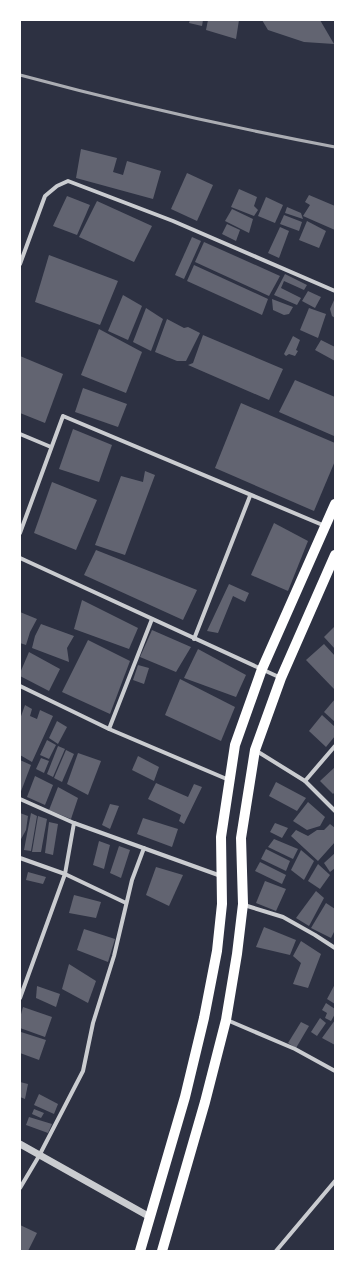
<svg xmlns="http://www.w3.org/2000/svg" width="355" height="1271" font-family="'Nunito Sans',sans-serif">
<rect width="100%" height="100%" fill="#2d3142"/>
<g fill="#626471">
<polygon points="190,20 203,20 202,26 189,23"/>
<polygon points="208,20 239,20 236,39 206,30"/>
<polygon points="262,20 320,20 334,44 304,42 268,30"/>
<polygon points="81,149 117,158 113,172 123,175 127,161 161,171 153,199 76,178"/>
<polygon points="187,173 213,185 197,221 171,209"/>
<polygon points="239,189 257,197 254,206 258,210 254,216 231,207"/>
<polygon points="309,195 335,206 335,230 303,216 310,205 305,202"/>
<polygon points="67,196 90,205 77,235 53,226"/>
<polygon points="266,197 283,205 275,223 258,216"/>
<polygon points="97,201 152,226 134,262 79,237"/>
<polygon points="287,207 301,213 303,219 285,213"/>
<polygon points="232,209 253,219 249,233 225,221"/>
<polygon points="284,215 302,222 299,231 280,224"/>
<polygon points="307,221 326,231 319,248 299,240"/>
<polygon points="227,224 240,230 236,241 222,234"/>
<polygon points="280,227 289,231 279,258 268,253"/>
<polygon points="192,237 201,241 184,279 175,275"/>
<polygon points="204,242 280,276 269,296 195,262"/>
<polygon points="49,255 118,281 100,325 35,302"/>
<polygon points="194,265 268,299 262,315 187,281"/>
<polygon points="285,274 307,285 304,290 284,281 281,288 301,298 297,305 274,295"/>
<polygon points="308,291 321,297 315,308 302,301"/>
<polygon points="123,295 142,306 128,340 108,331"/>
<polygon points="335,298 335,318 332,316 330,309"/>
<polygon points="272,299 293,307 289,314 284,315 273,310"/>
<polygon points="146,308 163,319 151,351 133,342"/>
<polygon points="309,308 326,314 318,338 300,330"/>
<polygon points="167,319 184,328 188,327 200,333 186,361 177,361 155,352"/>
<polygon points="99,329 142,352 126,393 81,375"/>
<polygon points="203,335 283,369 269,400 188,365 193,363"/>
<polygon points="293,336 300,340 296,350 298,351 295,356 289,354 286,356 284,354"/>
<polygon points="321,340 335,347 335,361 315,350"/>
<polygon points="20,356 63,374 45,423 20,413"/>
<polygon points="295,380 335,397 334,436 279,412"/>
<polygon points="83,388 127,404 118,427 75,412"/>
<polygon points="241,403 335,443 335,461 314,511 215,468"/>
<polygon points="73,429 112,445 99,482 59,469"/>
<polygon points="145,471 155,475 125,555 95,545 121,476 143,482"/>
<polygon points="52,482 97,500 76,550 34,533"/>
<polygon points="274,523 308,541 288,591 251,575"/>
<polygon points="96,550 197,590 183,620 84,575"/>
<polygon points="229,584 249,593 245,602 233,596 218,633 207,631"/>
<polygon points="82,600 138,628 129,649 74,629"/>
<polygon points="20,612 37,619 30,632 26,645 20,643"/>
<polygon points="41,624 74,636 67,648 69,662 32,648 35,636"/>
<polygon points="335,626 335,649 324,637"/>
<polygon points="152,630 191,647 176,672 140,657"/>
<polygon points="88,640 130,661 110,714 62,692"/>
<polygon points="324,644 335,656 335,690 306,660"/>
<polygon points="198,649 246,675 236,697 184,678"/>
<polygon points="29,652 60,669 49,691 20,676 20,673"/>
<polygon points="138,665 149,668 144,684 133,680"/>
<polygon points="180,679 235,707 221,741 165,715"/>
<polygon points="335,699 335,722 324,712"/>
<polygon points="25,705 32,709 30,716 37,719 40,710 53,716 32,762 20,755 20,719"/>
<polygon points="322,715 335,727 335,736 326,747 309,731"/>
<polygon points="57,721 67,727 58,744 49,738"/>
<polygon points="47,740 56,745 49,759 40,755"/>
<polygon points="58,746 65,749 53,777 47,774"/>
<polygon points="66,750 74,754 62,782 54,778"/>
<polygon points="78,753 101,761 88,795 67,784"/>
<polygon points="138,756 159,767 154,781 132,770"/>
<polygon points="41,758 49,761 44,773 36,769"/>
<polygon points="20,760 31,765 20,794"/>
<polygon points="335,767 335,792 333,794 320,781"/>
<polygon points="35,776 53,785 45,805 27,797"/>
<polygon points="276,782 306,798 297,811 269,796"/>
<polygon points="156,783 188,797 194,784 202,787 184,824 179,821 181,815 148,799"/>
<polygon points="58,787 78,798 71,819 49,810"/>
<polygon points="308,802 325,817 320,826 307,830 293,821"/>
<polygon points="110,804 119,806 110,829 102,825"/>
<polygon points="20,813 28,816 26,830 20,841"/>
<polygon points="31,813 37,816 31,851 24,850"/>
<polygon points="38,816 47,819 41,852 32,852"/>
<polygon points="143,818 178,829 172,847 137,834"/>
<polygon points="49,822 58,824 53,855 45,853"/>
<polygon points="275,823 288,828 282,838 270,832"/>
<polygon points="330,824 335,828 335,842 318,861 291,836 296,830 308,836 317,830 324,830"/>
<polygon points="274,839 298,849 293,859 268,847"/>
<polygon points="99,841 110,845 104,869 93,865"/>
<polygon points="119,846 130,850 121,878 110,873"/>
<polygon points="266,849 290,861 286,871 261,859"/>
<polygon points="301,850 314,861 304,880 291,870"/>
<polygon points="335,853 335,868 330,872 324,863"/>
<polygon points="260,862 286,875 282,884 255,871"/>
<polygon points="318,864 330,875 320,889 308,881"/>
<polygon points="156,867 183,875 169,906 146,895"/>
<polygon points="28,872 46,877 43,884 26,880"/>
<polygon points="265,881 286,889 276,911 256,903"/>
<polygon points="316,891 324,898 309,926 296,918"/>
<polygon points="74,895 101,902 96,918 69,913"/>
<polygon points="326,903 335,909 335,930 331,938 311,928"/>
<polygon points="264,927 296,940 290,955 256,947"/>
<polygon points="84,929 115,939 108,962 77,950"/>
<polygon points="301,941 321,954 308,988 293,984 301,963 293,956"/>
<polygon points="69,964 96,981 88,1003 62,989"/>
<polygon points="335,984 335,1004 327,999"/>
<polygon points="37,986 60,994 56,1007 36,998"/>
<polygon points="326,1003 335,1009 335,1014 331,1021 325,1018 327,1013 322,1010"/>
<polygon points="23,1007 52,1017 45,1037 20,1028 20,1018"/>
<polygon points="320,1018 326,1023 317,1036 311,1032"/>
<polygon points="335,1020 335,1045 322,1038"/>
<polygon points="301,1022 309,1026 296,1048 288,1043"/>
<polygon points="21,1032 46,1040 39,1060 20,1053"/>
<polygon points="20,1082 28,1084 25,1099 20,1097"/>
<polygon points="39,1094 58,1104 54,1114 34,1105"/>
<polygon points="34,1109 44,1113 41,1118 32,1114"/>
<polygon points="29,1117 52,1124 48,1133 26,1125"/>
<polygon points="20,1225 37,1233 28,1251 20,1251"/>
</g>
<g fill="none" stroke-linecap="round" stroke-linejoin="round">
<g stroke="#caccd0" stroke-width="4">
<polyline points="20,264 45,196 57,186 68,181 173,221 335,291"/>
<polyline points="20,434 51,447"/>
<polyline points="20,533 63,416 325,526"/>
<polyline points="20,558 281,678"/>
<polyline points="194,639 250,496"/>
<polyline points="20,686 109,729 229,780"/>
<polyline points="109,729 152,619"/>
<polyline points="255,750 305,781 335,811"/>
<polyline points="305,781 335,746"/>
<polyline points="20,799 74,823 221,876"/>
<polyline points="20,858 65,874 126,903"/>
<polyline points="244,905 283,917 315,935 335,948"/>
<polyline points="20,998 65,874 74,823"/>
<polyline points="227,1020 295,1049 335,1071"/>
<polyline points="20,1188 39,1156 83,1071 93,1023 114,956 132,880 144,848"/>
<polyline points="276,1251 335,1181"/>
</g>
<polyline stroke="#caccd0" stroke-width="7" points="20,1144 150,1217"/>
<g stroke="#fff" stroke-width="10">
<polyline points="140,1251 185,1097 204,1018 217,951 222,904 221,837 235,745 262,669 335,504"/>
<polyline points="162,1251 205,1102 226,1020 237,954 243,904 241,838 255,750 281,678 335,555"/>
</g>
<path stroke="#abadb3" stroke-width="3" d="M 20,75 C 124,103 229,127 335,147"/>
</g>
<rect width="355" height="1271" fill="none" stroke="#ffffff" stroke-width="42"/>
</svg>
